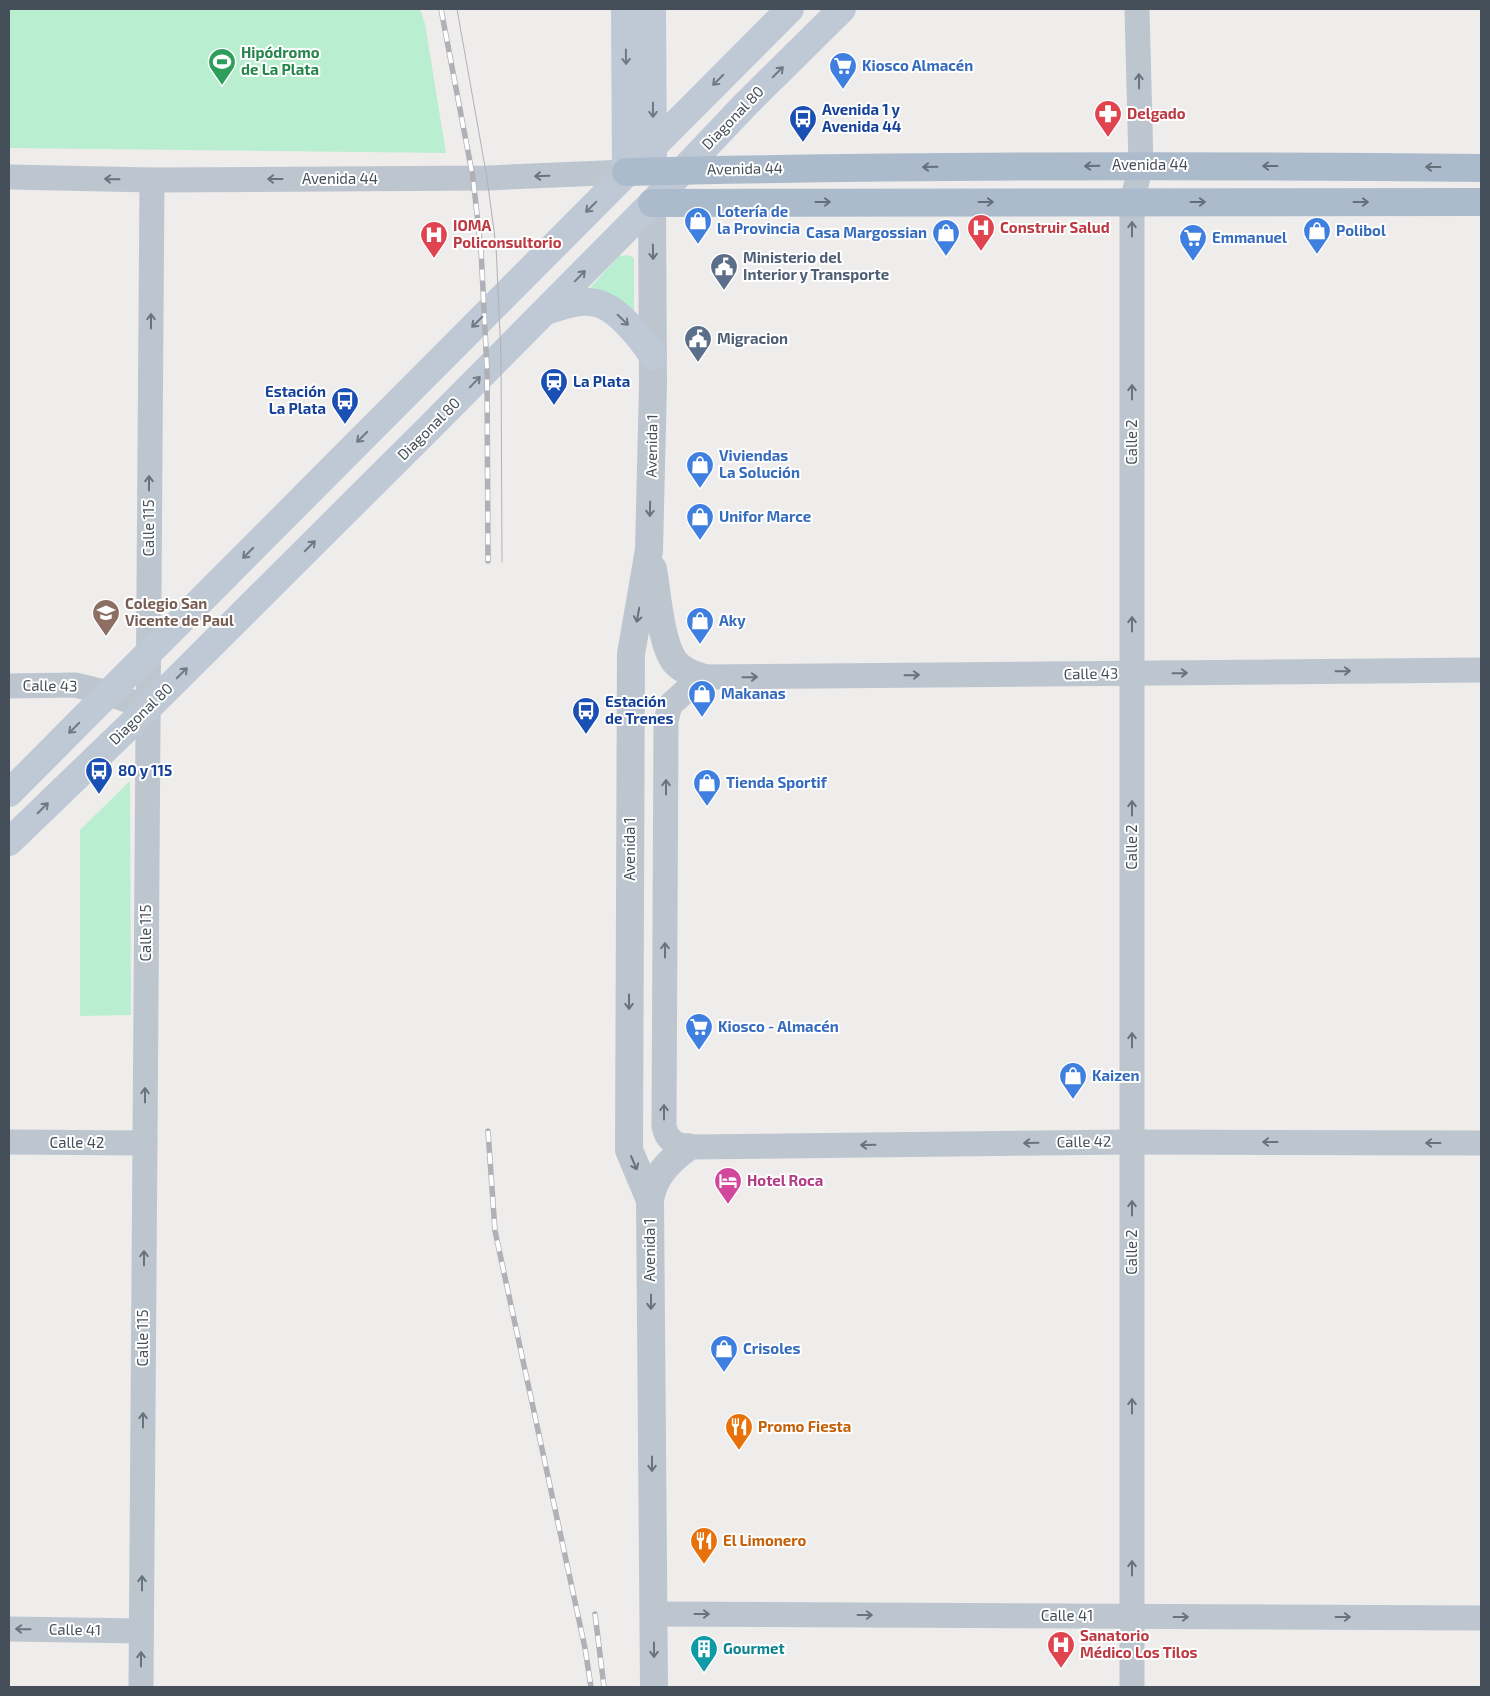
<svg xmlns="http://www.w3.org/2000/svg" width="1490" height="1696" font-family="'Exo 2',sans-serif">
<rect width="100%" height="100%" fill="#efecec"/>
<g fill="#baeed0">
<polygon points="9,9 420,9 425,24 446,153 9,148"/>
<polygon points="628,255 634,258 634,323 606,296 590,288 619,256"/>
<polygon points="130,781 131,1015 80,1016 80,830"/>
</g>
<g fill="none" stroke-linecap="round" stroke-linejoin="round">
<g stroke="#bdc6cf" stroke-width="25">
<polyline points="9,177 152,180 487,178 626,172"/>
<path d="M 1481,670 L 701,677 L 670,705 L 666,721 L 664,1126 C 666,1139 675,1145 688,1147 L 1132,1142 L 1481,1143"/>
<polyline points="9,686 75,685 108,693 148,708"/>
<polyline points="9,1142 145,1143"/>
<polyline points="653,1614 1481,1618"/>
<polyline points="9,1629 141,1631"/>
<polyline points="141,1687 152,180"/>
<polyline points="1132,1687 1132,202 1141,165 1137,9"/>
</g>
<g stroke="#bdc6cf" stroke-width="28">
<polyline points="652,203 653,385 649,550 631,654 629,1150 650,1200 654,1687"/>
<path d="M 653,569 C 657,592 661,645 675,662 C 682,670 691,674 701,677"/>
<path d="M 650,1200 C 654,1176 668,1162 688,1147"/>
</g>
<g stroke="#bfc9d6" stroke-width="28">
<polyline points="625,9 626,172"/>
<polyline points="652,9 653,156"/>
<path d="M 546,311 C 562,306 579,299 596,303 C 617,307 641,338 653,356"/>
<polyline points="9,793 790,9"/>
<polyline points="9,842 148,708 434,423 652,203 746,104 842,9"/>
</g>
<g stroke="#acbbcc" stroke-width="28">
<path d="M 626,172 C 911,165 1196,165 1481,168"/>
<polyline points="652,203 1481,202"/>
</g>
<polyline stroke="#afb1b7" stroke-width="1" points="457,9 487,178 496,246 501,356 502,562"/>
<defs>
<g id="rail">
<polyline points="441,9 473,178 481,250 487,369 488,561"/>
<polyline points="488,1131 495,1231 585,1648 591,1687"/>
<polyline points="595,1614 604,1687"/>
</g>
</defs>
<use href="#rail" stroke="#afb1b7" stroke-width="5.5"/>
<use href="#rail" stroke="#fff" stroke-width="4" stroke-dasharray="11" stroke-linecap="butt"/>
</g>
<defs><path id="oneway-shaft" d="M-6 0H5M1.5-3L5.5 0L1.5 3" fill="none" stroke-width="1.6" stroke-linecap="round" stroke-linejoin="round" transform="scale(1.25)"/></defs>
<g stroke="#707a85">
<use href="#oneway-shaft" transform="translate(626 57) rotate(89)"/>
<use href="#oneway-shaft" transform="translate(778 72) rotate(-45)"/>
<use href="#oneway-shaft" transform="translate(718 80) rotate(135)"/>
<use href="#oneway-shaft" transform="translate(653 110) rotate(90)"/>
<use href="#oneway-shaft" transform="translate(591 207) rotate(135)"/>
<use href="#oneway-shaft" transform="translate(580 276) rotate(-46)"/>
<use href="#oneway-shaft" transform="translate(623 320) rotate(44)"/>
<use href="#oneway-shaft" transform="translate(477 322) rotate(135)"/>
<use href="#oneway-shaft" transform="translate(475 382) rotate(-46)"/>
<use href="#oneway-shaft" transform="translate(362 437) rotate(135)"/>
<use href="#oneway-shaft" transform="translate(310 546) rotate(-45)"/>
<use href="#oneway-shaft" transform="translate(248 553) rotate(135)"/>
<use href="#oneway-shaft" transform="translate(182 673) rotate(-45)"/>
<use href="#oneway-shaft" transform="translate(74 728) rotate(135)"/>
<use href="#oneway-shaft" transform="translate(43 808) rotate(-45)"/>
</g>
<g stroke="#69737d">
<use href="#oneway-shaft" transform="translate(1139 81) rotate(-91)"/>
<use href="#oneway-shaft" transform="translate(542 176) rotate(178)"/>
<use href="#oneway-shaft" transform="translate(112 179) rotate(-179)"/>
<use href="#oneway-shaft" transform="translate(275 179) rotate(180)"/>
<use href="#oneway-shaft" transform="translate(1132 229) rotate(-90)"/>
<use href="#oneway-shaft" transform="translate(653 252) rotate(89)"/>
<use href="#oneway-shaft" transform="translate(151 321) rotate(-90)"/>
<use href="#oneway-shaft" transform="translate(1132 392) rotate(-90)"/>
<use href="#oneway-shaft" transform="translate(149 483) rotate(-90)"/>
<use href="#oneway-shaft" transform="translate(650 509) rotate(91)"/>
<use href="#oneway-shaft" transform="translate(638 615) rotate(100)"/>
<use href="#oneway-shaft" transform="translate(1132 624) rotate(-90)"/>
<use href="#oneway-shaft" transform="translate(1343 671) rotate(-1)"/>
<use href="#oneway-shaft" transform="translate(1180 673) rotate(-1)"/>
<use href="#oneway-shaft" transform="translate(912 675) rotate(-1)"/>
<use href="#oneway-shaft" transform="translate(750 677) rotate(-1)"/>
<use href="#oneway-shaft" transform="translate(666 787) rotate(-90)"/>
<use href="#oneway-shaft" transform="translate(1132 808) rotate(-90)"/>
<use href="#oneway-shaft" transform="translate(665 950) rotate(-90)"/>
<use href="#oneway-shaft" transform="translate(629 1002) rotate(90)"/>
<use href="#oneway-shaft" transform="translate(1132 1040) rotate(-90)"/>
<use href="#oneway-shaft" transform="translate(145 1095) rotate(-90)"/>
<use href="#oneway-shaft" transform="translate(664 1112) rotate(-90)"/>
<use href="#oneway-shaft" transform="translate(1270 1142) rotate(-180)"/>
<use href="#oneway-shaft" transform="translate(1031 1143) rotate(179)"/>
<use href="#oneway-shaft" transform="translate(1433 1143) rotate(-180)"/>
<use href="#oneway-shaft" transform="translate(868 1145) rotate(179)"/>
<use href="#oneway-shaft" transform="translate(634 1163) rotate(67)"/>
<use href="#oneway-shaft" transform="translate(1132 1208) rotate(-90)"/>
<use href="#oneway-shaft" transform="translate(144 1258) rotate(-90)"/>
<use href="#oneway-shaft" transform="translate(651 1302) rotate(90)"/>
<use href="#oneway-shaft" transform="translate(1132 1406) rotate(-90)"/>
<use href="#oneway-shaft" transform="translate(143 1420) rotate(-90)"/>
<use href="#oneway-shaft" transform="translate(652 1464) rotate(90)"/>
<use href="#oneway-shaft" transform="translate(1132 1568) rotate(-90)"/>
<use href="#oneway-shaft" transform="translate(142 1583) rotate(-90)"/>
<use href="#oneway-shaft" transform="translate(702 1614)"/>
<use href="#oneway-shaft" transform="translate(865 1615)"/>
<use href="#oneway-shaft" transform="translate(1181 1617)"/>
<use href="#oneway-shaft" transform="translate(1343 1617)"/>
<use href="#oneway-shaft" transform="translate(23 1629) rotate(-179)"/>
<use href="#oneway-shaft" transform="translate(654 1650) rotate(90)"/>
<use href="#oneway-shaft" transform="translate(141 1659) rotate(-90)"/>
</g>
<g stroke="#646f7c">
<use href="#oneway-shaft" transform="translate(1092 166) rotate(179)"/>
<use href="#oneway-shaft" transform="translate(1270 166) rotate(-180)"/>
<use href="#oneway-shaft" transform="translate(930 167) rotate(179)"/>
<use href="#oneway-shaft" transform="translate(1433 167) rotate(-180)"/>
<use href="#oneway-shaft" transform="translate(823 202)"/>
<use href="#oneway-shaft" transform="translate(986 202)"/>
<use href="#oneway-shaft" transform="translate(1198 202)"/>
<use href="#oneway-shaft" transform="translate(1361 202)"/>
</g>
<defs>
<symbol id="stadium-pin" viewBox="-11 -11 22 30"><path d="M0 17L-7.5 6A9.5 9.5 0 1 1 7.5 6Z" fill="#2e9e5b" stroke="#fff"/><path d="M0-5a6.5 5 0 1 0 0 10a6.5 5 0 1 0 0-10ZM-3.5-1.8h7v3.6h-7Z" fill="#fff"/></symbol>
<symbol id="supermarket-pin" viewBox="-11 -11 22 30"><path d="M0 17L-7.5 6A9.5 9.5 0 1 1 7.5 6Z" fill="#3f7fe0" stroke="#fff"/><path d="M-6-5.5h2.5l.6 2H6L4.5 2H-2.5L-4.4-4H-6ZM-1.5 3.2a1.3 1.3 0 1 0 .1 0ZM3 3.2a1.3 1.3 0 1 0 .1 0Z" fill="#fff"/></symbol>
<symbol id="pharmacy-pin" viewBox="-11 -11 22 30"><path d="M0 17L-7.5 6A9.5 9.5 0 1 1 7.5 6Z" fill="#e0444e" stroke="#fff"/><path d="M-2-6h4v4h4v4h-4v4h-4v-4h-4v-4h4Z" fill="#fff"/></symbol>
<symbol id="bus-pin" viewBox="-11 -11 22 30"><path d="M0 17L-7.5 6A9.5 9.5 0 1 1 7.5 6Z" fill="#1a4fb4" stroke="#fff"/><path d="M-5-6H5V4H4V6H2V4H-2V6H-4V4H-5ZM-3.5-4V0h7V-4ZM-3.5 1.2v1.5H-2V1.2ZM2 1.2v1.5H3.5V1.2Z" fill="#fff"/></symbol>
<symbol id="shop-pin" viewBox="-11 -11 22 30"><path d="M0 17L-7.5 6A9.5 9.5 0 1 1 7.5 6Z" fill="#3f7fe0" stroke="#fff"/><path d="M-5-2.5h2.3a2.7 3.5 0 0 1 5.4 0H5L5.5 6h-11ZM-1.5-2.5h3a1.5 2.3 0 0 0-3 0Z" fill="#fff"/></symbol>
<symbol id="hospital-pin" viewBox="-11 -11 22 30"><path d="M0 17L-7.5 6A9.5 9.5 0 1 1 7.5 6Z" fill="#e0444e" stroke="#fff"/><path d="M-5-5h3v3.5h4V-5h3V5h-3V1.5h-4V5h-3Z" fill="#fff"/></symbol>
<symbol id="civic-pin" viewBox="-11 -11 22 30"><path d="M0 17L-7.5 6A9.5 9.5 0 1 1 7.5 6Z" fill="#5c6f8a" stroke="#fff"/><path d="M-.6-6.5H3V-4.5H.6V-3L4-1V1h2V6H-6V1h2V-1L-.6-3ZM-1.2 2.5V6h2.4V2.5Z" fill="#fff"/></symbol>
<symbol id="station-pin" viewBox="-11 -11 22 30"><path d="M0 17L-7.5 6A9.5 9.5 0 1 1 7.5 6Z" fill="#1a4fb4" stroke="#fff"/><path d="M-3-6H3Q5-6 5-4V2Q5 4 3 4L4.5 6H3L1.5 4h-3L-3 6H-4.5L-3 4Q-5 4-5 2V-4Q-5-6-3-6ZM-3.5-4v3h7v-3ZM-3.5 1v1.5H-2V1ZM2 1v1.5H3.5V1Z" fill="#fff"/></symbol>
<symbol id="school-pin" viewBox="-11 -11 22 30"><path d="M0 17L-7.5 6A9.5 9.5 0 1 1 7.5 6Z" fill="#8d6e63" stroke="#fff"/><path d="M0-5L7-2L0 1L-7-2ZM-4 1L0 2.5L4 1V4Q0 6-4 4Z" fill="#fff"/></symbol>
<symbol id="hotel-pin" viewBox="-11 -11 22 30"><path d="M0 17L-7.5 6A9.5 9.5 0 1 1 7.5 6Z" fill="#d1479c" stroke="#fff"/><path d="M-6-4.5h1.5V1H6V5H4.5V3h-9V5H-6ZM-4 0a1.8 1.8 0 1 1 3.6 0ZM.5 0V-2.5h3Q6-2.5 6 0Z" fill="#fff"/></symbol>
<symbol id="restaurant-pin" viewBox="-11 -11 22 30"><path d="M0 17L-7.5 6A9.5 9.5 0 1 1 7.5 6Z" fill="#e8710a" stroke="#fff"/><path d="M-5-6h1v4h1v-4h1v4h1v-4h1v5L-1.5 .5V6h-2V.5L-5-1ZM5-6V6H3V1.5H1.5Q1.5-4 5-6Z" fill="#fff"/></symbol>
<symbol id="building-pin" viewBox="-11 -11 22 30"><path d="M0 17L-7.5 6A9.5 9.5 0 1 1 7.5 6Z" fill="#0f9aa8" stroke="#fff"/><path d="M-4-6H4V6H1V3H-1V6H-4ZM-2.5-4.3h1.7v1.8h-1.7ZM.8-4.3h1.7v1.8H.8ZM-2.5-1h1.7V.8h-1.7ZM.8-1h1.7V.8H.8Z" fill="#fff"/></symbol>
</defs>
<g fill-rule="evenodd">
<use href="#stadium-pin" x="206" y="46" width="32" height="43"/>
<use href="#supermarket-pin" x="827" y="50" width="32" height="43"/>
<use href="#pharmacy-pin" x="1092" y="98" width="32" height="43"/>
<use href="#bus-pin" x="787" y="103" width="32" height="43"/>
<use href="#shop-pin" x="682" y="205" width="32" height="43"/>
<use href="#hospital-pin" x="965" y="212" width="32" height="43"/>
<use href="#shop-pin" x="1301" y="215" width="32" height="43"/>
<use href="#shop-pin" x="930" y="217" width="32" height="43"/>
<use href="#hospital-pin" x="418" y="219" width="32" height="43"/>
<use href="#supermarket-pin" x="1177" y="222" width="32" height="43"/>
<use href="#civic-pin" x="708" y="251" width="32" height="43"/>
<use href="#civic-pin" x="682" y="323" width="32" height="43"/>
<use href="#station-pin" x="538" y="366" width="32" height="43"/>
<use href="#bus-pin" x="329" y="385" width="32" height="43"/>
<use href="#shop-pin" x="684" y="449" width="32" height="43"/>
<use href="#shop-pin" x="684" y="501" width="32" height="43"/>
<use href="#school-pin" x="90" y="597" width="32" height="43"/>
<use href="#shop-pin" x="684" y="605" width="32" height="43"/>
<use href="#shop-pin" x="686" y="678" width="32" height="43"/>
<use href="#bus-pin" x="570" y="695" width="32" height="43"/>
<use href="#bus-pin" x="83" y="755" width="32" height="43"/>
<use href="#shop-pin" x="691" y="767" width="32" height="43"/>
<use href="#supermarket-pin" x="683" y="1011" width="32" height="43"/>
<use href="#shop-pin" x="1057" y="1060" width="32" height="43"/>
<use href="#hotel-pin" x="712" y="1165" width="32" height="43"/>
<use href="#shop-pin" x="708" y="1333" width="32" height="43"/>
<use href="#restaurant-pin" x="723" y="1411" width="32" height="43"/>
<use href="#restaurant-pin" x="688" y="1525" width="32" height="43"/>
<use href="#hospital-pin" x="1045" y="1629" width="32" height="43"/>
<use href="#building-pin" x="688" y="1633" width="32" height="43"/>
</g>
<g text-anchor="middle" stroke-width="4" stroke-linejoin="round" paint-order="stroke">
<g font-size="15" font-weight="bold" fill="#27864d" stroke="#fff" text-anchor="start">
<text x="241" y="58">Hipódromo<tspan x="241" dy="17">de La Plata</tspan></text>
</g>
<g font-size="15" font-weight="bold" fill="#366cbe" stroke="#fff" text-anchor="start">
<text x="862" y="71">Kiosco Almacén</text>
<text x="717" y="217">Lotería de<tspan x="717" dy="17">la Provincia</tspan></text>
<text x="1336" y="236">Polibol</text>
<text x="927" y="238" text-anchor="end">Casa Margossian</text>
<text x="1212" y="243">Emmanuel</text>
<text x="719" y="461">Viviendas<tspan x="719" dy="17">La Solución</tspan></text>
<text x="719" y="522">Unifor Marce</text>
<text x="719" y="626">Aky</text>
<text x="721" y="699">Makanas</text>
<text x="726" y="788">Tienda Sportif</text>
<text x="718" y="1032">Kiosco - Almacén</text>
<text x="1092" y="1081">Kaizen</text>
<text x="743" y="1354">Crisoles</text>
</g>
<g font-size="15" font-weight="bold" fill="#164399" stroke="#fff" text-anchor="start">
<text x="822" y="115">Avenida 1 y<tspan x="822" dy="17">Avenida 44</tspan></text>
<text x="573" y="387">La Plata</text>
<text x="326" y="397" text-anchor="end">Estación<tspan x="326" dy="17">La Plata</tspan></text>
<text x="605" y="707">Estación<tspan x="605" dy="17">de Trenes</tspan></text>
<text x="118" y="776">80 y 115</text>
</g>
<g font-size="15" font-weight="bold" fill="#be3a42" stroke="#fff" text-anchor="start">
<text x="1127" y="119">Delgado</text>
<text x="453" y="231">IOMA<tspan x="453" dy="17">Policonsultorio</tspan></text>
<text x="1000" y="233">Construir Salud</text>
<text x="1080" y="1641">Sanatorio<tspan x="1080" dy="17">Médico Los Tilos</tspan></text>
</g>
<g font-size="15" fill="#454f5a" stroke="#fff">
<text transform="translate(733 118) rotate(-46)" y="5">Diagonal 80</text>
<text x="1150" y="170">Avenida 44</text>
<text transform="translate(745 169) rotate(-1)" y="5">Avenida 44</text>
<text x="340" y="184">Avenida 44</text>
<text transform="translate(429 429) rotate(-45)" y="5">Diagonal 80</text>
<text transform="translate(1132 442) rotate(-90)" y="5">Calle 2</text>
<text transform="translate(652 446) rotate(-89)" y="5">Avenida 1</text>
<text transform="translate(149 528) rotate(-90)" y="5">Calle 115</text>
<text transform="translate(1091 674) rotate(-1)" y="5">Calle 43</text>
<text transform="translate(50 686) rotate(1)" y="5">Calle 43</text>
<text transform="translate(141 714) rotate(-44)" y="5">Diagonal 80</text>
<text transform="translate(1132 847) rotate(-90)" y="5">Calle 2</text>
<text transform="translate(630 849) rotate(-90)" y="5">Avenida 1</text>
<text transform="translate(146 933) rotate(-90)" y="5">Calle 115</text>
<text transform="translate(1084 1142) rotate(-1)" y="5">Calle 42</text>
<text x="77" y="1148">Calle 42</text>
<text transform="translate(650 1250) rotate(-90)" y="5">Avenida 1</text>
<text transform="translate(1132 1252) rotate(-90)" y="5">Calle 2</text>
<text transform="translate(143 1338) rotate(-90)" y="5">Calle 115</text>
<text x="1067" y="1621">Calle 41</text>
<text transform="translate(75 1630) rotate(1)" y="5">Calle 41</text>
</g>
<g font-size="15" font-weight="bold" fill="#4e5e75" stroke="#fff" text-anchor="start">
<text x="743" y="263">Ministerio del<tspan x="743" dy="17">Interior y Transporte</tspan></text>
<text x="717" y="344">Migracion</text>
</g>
<g font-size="15" font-weight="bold" fill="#785e54" stroke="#fff" text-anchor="start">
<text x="125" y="609">Colegio San<tspan x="125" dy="17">Vicente de Paul</tspan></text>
</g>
<g font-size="15" font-weight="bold" fill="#b23c85" stroke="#fff" text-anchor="start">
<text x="747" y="1186">Hotel Roca</text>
</g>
<g font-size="15" font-weight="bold" fill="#c56008" stroke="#fff" text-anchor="start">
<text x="758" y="1432">Promo Fiesta</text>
<text x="723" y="1546">El Limonero</text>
</g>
<g font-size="15" font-weight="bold" fill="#0d838f" stroke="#fff" text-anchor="start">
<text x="723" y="1654">Gourmet</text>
</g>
</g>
<rect width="1490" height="1696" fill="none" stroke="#454f5a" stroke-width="20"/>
</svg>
